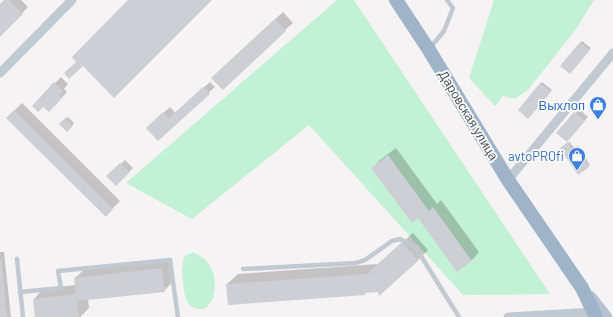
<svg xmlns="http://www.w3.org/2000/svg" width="613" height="317" font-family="Barlow,sans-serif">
<rect width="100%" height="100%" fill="#f5f3f3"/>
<g fill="#c3f1d5">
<polygon points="337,0 354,0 550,294 463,295 309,125 192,219 126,183"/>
<polygon points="494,0 594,0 576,29 528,90 515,99 503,96 495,106 469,78"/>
<path d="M 193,252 C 198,255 205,258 208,263 C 216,272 217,291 211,302 C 209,304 207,307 204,309 C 185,310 185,297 183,281 C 182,271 181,265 185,256 Z"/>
</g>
<g fill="#0003">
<polygon points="5,0 21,0 28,7 0,36 0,5"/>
<polygon points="283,12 293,23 285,30 220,70"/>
<polygon points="582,41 591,48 570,73 561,66"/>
<polygon points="61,77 68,84 64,89 67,92 49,111 43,106 33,106"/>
<polygon points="210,82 215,87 158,140 153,122 170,107 175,113"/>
<polygon points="542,82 552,90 528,118 540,84"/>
<polygon points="22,103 120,201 106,215 7,118"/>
<polygon points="579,109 588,117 570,137 558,133"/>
<polygon points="68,117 74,123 67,131 60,124"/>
<polygon points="570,142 574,148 578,146 590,165 588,166 563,146"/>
<polygon points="396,148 437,204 441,200 479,252 472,260 457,270 418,217 372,168 380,160"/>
<polygon points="125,160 133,168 116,184 108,176"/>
<polygon points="413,233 428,250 418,260 380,293 379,291 367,292 364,294 227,284 238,274 378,264"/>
<polygon points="0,252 4,252 11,317 0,317"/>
<polygon points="172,258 174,280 164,291 88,299 89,308 80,317 36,317 34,299 44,288 76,285 75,278 86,268"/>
</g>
<g fill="#cdcfd5">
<polygon points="4,0 9,0 23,14 0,37 0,4"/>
<polygon points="128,0 212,0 114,98 83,66 69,79 64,73 76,62 72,57"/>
<polygon points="275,19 286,31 223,90 211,78"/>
<polygon points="580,42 590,50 570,74 560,66"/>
<polygon points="54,82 63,91 59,95 62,98 49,112 43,107 38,112 32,106"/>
<polygon points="540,83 551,92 528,119 518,110"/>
<polygon points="203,87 210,94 158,141 146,128 163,112 169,118"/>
<polygon points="14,110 113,209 106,217 6,118"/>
<polygon points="574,112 585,121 567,142 556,133"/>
<polygon points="65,118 73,126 67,132 59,124"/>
<polygon points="568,142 572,149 576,147 589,167 578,175 560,148"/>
<polygon points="388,155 429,211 433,207 472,261 457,272 418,218 412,223 371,168"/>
<polygon points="120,163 130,172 116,186 106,176"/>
<polygon points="402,242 418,261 379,296 378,292 365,293 365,295 228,305 226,284 367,274"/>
<polygon points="0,259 1,259 7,317 0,317"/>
<polygon points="162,268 165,292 77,301 79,317 35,317 33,299 76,294 74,278"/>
</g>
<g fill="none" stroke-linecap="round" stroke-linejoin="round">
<g stroke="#c1cad2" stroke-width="4.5">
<polyline points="430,48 444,31 453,8 447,0"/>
<polyline points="17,259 23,317"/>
<polyline points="243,269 356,263 365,260 392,241 400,239 408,243 416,248 459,317"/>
<polyline points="20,292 61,288 58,271 170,260 178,317"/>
</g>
<g stroke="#c1cad2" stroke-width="9">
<polyline points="0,73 72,0"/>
<polyline points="508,180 613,53"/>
<polyline points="508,317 594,312"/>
</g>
<polyline stroke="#b3c2d1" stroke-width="14" points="590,298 605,317"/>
<polyline stroke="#9fb4c9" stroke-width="14" points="396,0 429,50 508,180 582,288 596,317"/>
</g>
<defs>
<symbol id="shop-pin" viewBox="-11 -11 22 30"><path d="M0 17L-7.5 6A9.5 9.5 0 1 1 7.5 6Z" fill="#3f7fe0" stroke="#fff"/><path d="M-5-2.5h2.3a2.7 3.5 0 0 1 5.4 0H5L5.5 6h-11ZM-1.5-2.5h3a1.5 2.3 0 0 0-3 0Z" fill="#fff"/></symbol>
</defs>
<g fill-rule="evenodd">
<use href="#shop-pin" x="588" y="95" width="20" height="27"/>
<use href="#shop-pin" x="567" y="146" width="20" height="27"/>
</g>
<g text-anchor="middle" stroke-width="3.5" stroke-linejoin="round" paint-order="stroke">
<g font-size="13" fill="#366cbe" stroke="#fff" text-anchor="end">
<text x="585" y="110">Выхлоп</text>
<text x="564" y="161">avtoPROfi</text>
</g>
<g font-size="13" fill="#4a5661" stroke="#fff">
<text transform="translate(469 115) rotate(59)" y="5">Даровская улица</text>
</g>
</g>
</svg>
